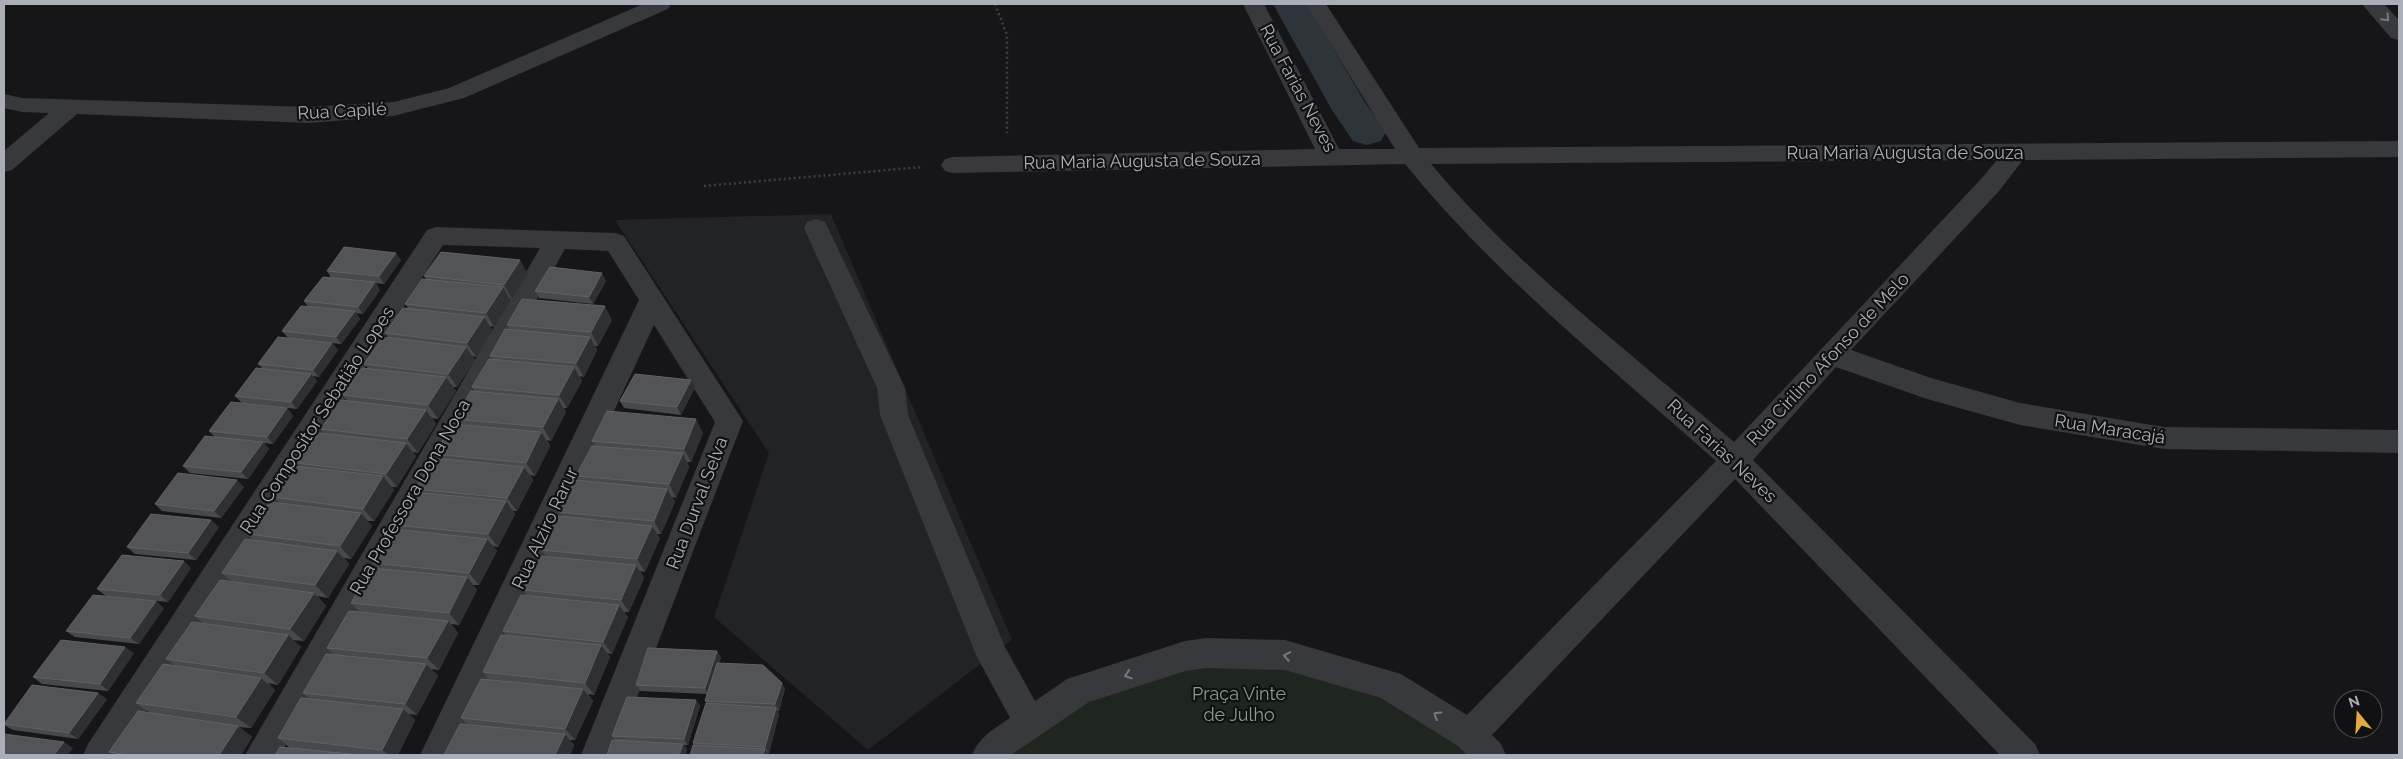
<svg xmlns="http://www.w3.org/2000/svg" width="2403" height="759" font-family="Raleway,sans-serif">
<rect width="100%" height="100%" fill="#161618"/>
<polygon fill="#222325" points="831,214 1012,640 868,750 714,617 769,453 615,220"/>
<polygon fill="#1f261f" points="1285,655 1470,735 1489,755 989,755 998,745 1142,666"/>
<g fill="none" stroke-linecap="round" stroke-linejoin="round">
<polygon fill="#2d353b" fill-rule="evenodd" points="1273,4 1307,4 1366,104 1386,132 1381,141 1367,145 1353,141 1332,110"/>
<g stroke="#3e4044" stroke-width="2.5" stroke-dasharray="2 3" stroke-linecap="butt">
<polyline points="995,4 1007,35 1007,133"/>
<polyline points="704,186 922,167"/>
</g>
<g fill="#38393d" fill-rule="evenodd">
<polygon points="643,4 671,4 668,9 464,98 393,116 309,123 77,114 12,170 4,172 4,151 49,113 22,112 4,108 4,94 22,98 309,107 393,102 449,88"/>
<path d="M 1243,4 L 1264,4 L 1339,149 L 1395,149 L 1306,4 L 1326,4 L 1419,148 L 2399,141 L 2399,157 L 2023,160 L 1999,191 L 1851,350 L 1931,378 L 2020,403 L 2164,427 L 2399,430 L 2399,453 L 2164,449 L 2020,425 L 1927,399 L 1836,367 L 1753,460 L 2035,744 L 2040,755 L 2000,755 L 1735,479 L 1492,735 L 1501,744 L 1506,755 L 1467,755 L 1458,746 L 1381,698 L 1285,670 L 1206,668 L 1185,671 L 1089,702 L 1011,755 L 972,755 C 979,737 994,729 1010,718 L 976,655 L 880,415 L 877,388 L 804,228 L 807,222 L 816,219 L 825,222 L 905,388 L 908,415 L 1005,647 L 1035,701 L 1067,679 L 1185,641 L 1206,638 L 1285,640 L 1401,674 L 1467,715 L 1716,461 C 1609,366 1496,276 1405,164 L 953,173 L 945,171 L 941,165 L 945,159 L 953,157 L 1315,149 ZM 1997,160 L 1981,179 L 1734,442 C 1631,353 1519,269 1431,164 Z"/>
<polygon points="2362,4 2384,4 2399,20 2399,40 2391,38"/>
<polygon points="436,227 615,233 624,236 743,421 615,755 581,755 715,422 654,325 454,755 420,755 639,300 608,251 565,249 280,755 245,755 540,248 443,245 119,755 83,755 88,744 427,230"/>
</g>
</g>
<g fill="#474a4d">
<polygon points="401,260 384,284 376,283 380,290 363,314 356,313 360,319 341,344 332,343 338,350 319,377 313,376 317,381 297,409 242,403 235,396 262,368 258,364 288,338 282,331 308,307 304,301 331,278 327,271"/>
<polygon points="528,274 512,299 509,298 511,301 494,327 490,326 493,331 476,357 472,356 475,360 457,387 453,387 456,391 438,419 432,418 436,424 418,453 413,452 416,456 397,487 392,487 394,490 374,521 367,521 372,526 351,559 344,558 349,564 328,598 317,596 326,606 304,641 293,640 301,647 278,685 268,683 275,690 251,728 239,727 252,737 241,755 114,755 109,752 150,713 136,703 176,666 166,659 203,623 195,616 232,582 222,573 253,540 248,534 279,503 273,497 300,466 297,463 324,433 321,429 347,401 343,395 368,368 364,364 388,337 385,333 408,308 405,304 426,279 424,276"/>
<polygon points="606,281 593,304 539,298 535,291"/>
<polygon points="612,320 598,346 595,346 597,350 584,377 580,376 582,381 567,408 564,408 566,412 551,441 547,440 550,446 535,476 530,475 533,480 517,511 513,511 515,514 498,547 493,546 497,551 479,585 473,585 477,590 459,625 451,624 458,633 439,670 431,669 438,676 417,715 409,714 415,720 398,755 275,755 290,748 278,738 310,699 303,693 334,655 327,648 360,612 351,603 378,569 373,563 399,530 394,525 418,492 415,489 438,458 435,454 458,425 454,419 475,391 472,387 493,360 490,356 510,330 507,325"/>
<polygon points="695,387 681,415 624,408 620,401"/>
<polygon points="287,408 293,416 273,444 264,443 269,449 248,479 190,473 183,466 215,437 209,431"/>
<polygon points="703,433 691,462 687,462 689,467 676,498 672,497 675,502 661,534 657,534 660,538 645,572 640,571 644,578 629,612 624,612 628,617 612,654 607,653 610,657 594,695 588,694 593,701 575,740 570,740 574,745 570,755 444,755 467,724 461,718 489,680 483,672 506,635 503,631 527,595 523,590 546,556 541,550 563,517 559,512 579,481 576,476 596,446 592,441"/>
<polygon points="244,487 221,518 162,511 155,504"/>
<polygon points="219,527 196,560 135,554 127,547"/>
<polygon points="191,568 168,602 106,596 97,589"/>
<polygon points="164,608 139,644 75,637 66,631"/>
<polygon points="717,651 721,658 719,663 785,689 779,711 777,711 779,714 769,753 768,753 769,755 694,745 693,743 707,703 705,701 707,694 640,691 636,685"/>
<polygon points="134,653 108,691 42,684 33,677"/>
<polygon points="107,699 78,739 13,730 4,725"/>
<polygon points="696,700 700,706 688,745 684,745 687,749 616,741 612,736"/>
</g>
<g fill="#2f3033">
<polygon points="396,253 401,260 384,284 379,276"/>
<polygon points="520,260 528,274 512,299 504,285"/>
<polygon points="602,273 606,281 593,304 589,297"/>
<polygon points="375,282 380,290 363,314 358,307"/>
<polygon points="503,287 511,301 494,327 486,313"/>
<polygon points="605,306 612,320 598,346 591,332"/>
<polygon points="355,311 360,319 341,344 336,337"/>
<polygon points="484,317 493,331 476,357 467,343"/>
<polygon points="590,337 597,350 584,377 576,363"/>
<polygon points="332,343 338,350 319,377 313,370"/>
<polygon points="466,347 475,360 457,387 448,374"/>
<polygon points="574,367 582,381 567,408 559,395"/>
<polygon points="311,374 317,381 297,409 291,402"/>
<polygon points="446,377 456,391 438,419 428,405"/>
<polygon points="691,380 695,387 681,415 677,407"/>
<polygon points="558,399 566,412 551,441 543,427"/>
<polygon points="287,408 293,416 273,444 267,437"/>
<polygon points="426,410 436,424 418,453 407,439"/>
<polygon points="696,419 703,433 691,462 684,449"/>
<polygon points="541,432 550,446 535,476 526,463"/>
<polygon points="263,442 269,449 248,479 241,472"/>
<polygon points="406,443 416,456 397,487 386,474"/>
<polygon points="683,453 689,467 676,498 669,484"/>
<polygon points="524,467 533,480 517,511 507,498"/>
<polygon points="383,476 394,490 374,521 363,509"/>
<polygon points="237,480 244,487 221,518 214,511"/>
<polygon points="667,489 675,502 661,534 654,521"/>
<polygon points="506,501 515,514 498,547 488,534"/>
<polygon points="361,513 372,526 351,559 340,546"/>
<polygon points="211,520 219,527 196,560 188,553"/>
<polygon points="652,526 660,538 645,572 637,559"/>
<polygon points="487,539 497,551 479,585 469,573"/>
<polygon points="337,551 349,564 328,598 315,585"/>
<polygon points="184,561 191,568 168,602 160,595"/>
<polygon points="636,565 644,578 629,612 621,600"/>
<polygon points="467,577 477,590 459,625 449,613"/>
<polygon points="314,593 326,606 304,641 290,629"/>
<polygon points="156,601 164,608 139,644 130,638"/>
<polygon points="619,605 628,617 612,654 603,642"/>
<polygon points="448,621 458,633 439,670 427,658"/>
<polygon points="288,635 301,647 278,685 264,673"/>
<polygon points="601,645 610,657 594,695 585,683"/>
<polygon points="125,647 134,653 108,691 100,684"/>
<polygon points="717,651 721,658 708,694 705,688"/>
<polygon points="426,664 438,676 417,715 405,704"/>
<polygon points="261,678 275,690 251,728 236,717"/>
<polygon points="782,683 785,689 779,711 775,704"/>
<polygon points="583,689 593,701 575,740 565,729"/>
<polygon points="98,693 107,699 78,739 69,733"/>
<polygon points="696,700 700,706 688,745 684,739"/>
<polygon points="776,708 779,714 769,753 765,747"/>
<polygon points="403,709 415,720 398,755 389,755 382,750"/>
<polygon points="238,726 252,737 241,755 219,755"/>
<polygon points="565,734 574,745 570,755 555,755"/>
<polygon points="64,742 73,748 68,755 54,755"/>
<polygon points="683,744 687,749 686,755 679,755"/>
<polygon points="765,749 769,755 763,755"/>
</g>
<g fill="#525458" stroke="#606267">
<polygon points="344,247 396,253 379,276 327,271"/>
<polygon points="441,252 520,260 504,285 424,276"/>
<polygon points="550,267 602,273 589,297 535,291"/>
<polygon points="323,277 375,282 358,307 304,301"/>
<polygon points="422,279 503,287 486,313 405,304"/>
<polygon points="522,299 605,306 591,332 507,325"/>
<polygon points="301,306 355,311 336,337 282,331"/>
<polygon points="403,308 484,317 467,343 385,333"/>
<polygon points="505,329 590,337 576,363 490,356"/>
<polygon points="278,337 332,343 313,370 258,364"/>
<polygon points="383,337 466,347 448,374 364,364"/>
<polygon points="489,359 574,367 559,395 472,387"/>
<polygon points="256,368 311,374 291,402 235,396"/>
<polygon points="362,368 446,377 428,405 343,395"/>
<polygon points="635,374 691,380 677,407 620,401"/>
<polygon points="471,391 558,399 543,427 454,419"/>
<polygon points="341,400 426,410 407,439 321,429"/>
<polygon points="231,402 287,408 267,437 209,431"/>
<polygon points="607,411 696,419 684,449 592,441"/>
<polygon points="452,424 541,432 526,463 435,454"/>
<polygon points="319,433 406,443 386,474 297,463"/>
<polygon points="205,436 263,442 241,472 183,466"/>
<polygon points="592,446 683,453 669,484 576,476"/>
<polygon points="434,458 524,467 507,498 415,489"/>
<polygon points="295,466 383,476 363,509 273,497"/>
<polygon points="178,473 237,480 214,511 155,504"/>
<polygon points="575,480 667,489 654,521 559,512"/>
<polygon points="413,492 506,501 488,534 394,525"/>
<polygon points="270,502 361,513 340,546 248,534"/>
<polygon points="151,514 211,520 188,553 127,547"/>
<polygon points="558,516 652,526 637,559 541,550"/>
<polygon points="393,529 487,539 469,573 373,563"/>
<polygon points="245,539 337,551 315,585 222,573"/>
<polygon points="122,555 184,561 160,595 97,589"/>
<polygon points="539,556 636,565 621,600 523,590"/>
<polygon points="371,568 467,577 449,613 351,603"/>
<polygon points="220,580 314,593 290,629 195,616"/>
<polygon points="93,595 156,601 130,638 66,631"/>
<polygon points="521,595 619,605 603,642 503,631"/>
<polygon points="349,611 448,621 427,658 327,648"/>
<polygon points="192,622 288,635 264,673 166,659"/>
<polygon points="501,635 601,645 585,683 483,672"/>
<polygon points="61,640 125,647 100,684 33,677"/>
<polygon points="648,648 717,651 705,688 636,685"/>
<polygon points="326,654 426,664 405,704 303,693"/>
<polygon points="717,663 763,665 782,683 775,704 705,701"/>
<polygon points="163,664 261,678 236,717 136,703"/>
<polygon points="481,679 583,689 565,729 461,718"/>
<polygon points="32,685 98,693 69,733 4,724"/>
<polygon points="627,697 696,700 684,739 612,736"/>
<polygon points="301,698 403,709 382,750 278,738"/>
<polygon points="706,703 776,708 765,747 693,743"/>
<polygon points="138,711 238,726 219,755 130,755 109,752"/>
<polygon points="460,724 565,734 555,755 444,755"/>
<polygon points="4,734 64,742 54,755 4,755"/>
<polygon points="612,740 683,744 679,755 607,755"/>
<polygon points="693,745 765,749 763,755 690,755"/>
<polygon points="280,747 360,755 275,755"/>
</g>
<defs><path id="oneway-chevron" d="M-2-3.5L2.5 0L-2 3.5" fill="none" stroke-width="1.6" stroke-linecap="round" stroke-linejoin="round" transform="scale(1.25)"/></defs>
<g stroke="#767980">
<use href="#oneway-chevron" transform="translate(2386 18) rotate(47)"/>
<use href="#oneway-chevron" transform="translate(1287 656) rotate(-170)"/>
<use href="#oneway-chevron" transform="translate(1128 675) rotate(162)"/>
<use href="#oneway-chevron" transform="translate(1437 715) rotate(-148)"/>
</g>
<g text-anchor="middle" stroke-width="4.5" stroke-linejoin="round" paint-order="stroke">
<g font-size="18" fill="#a9aeb7" stroke="#111113">
<text transform="translate(1298 88) rotate(62)" y="6">Rua Farias Neves</text>
<text transform="translate(342 111) rotate(-3)" y="6">Rua Capilé</text>
<text x="1905" y="159">Rua Maria Augusta de Souza</text>
<text transform="translate(1142 161) rotate(-1)" y="6">Rua Maria Augusta de Souza</text>
<text transform="translate(1828 359) rotate(-47)" y="6">Rua Cirilino Afonso de Melo</text>
<text transform="translate(317 420) rotate(-57)" y="6">Rua Compositor Sebatião Lopes</text>
<text transform="translate(2110 429) rotate(9)" y="6">Rua Maracajá</text>
<text transform="translate(1722 451) rotate(43)" y="6">Rua Farias Neves</text>
<text transform="translate(410 497) rotate(-60)" y="6">Rua Professora Dona Noca</text>
<text transform="translate(697 503) rotate(-69)" y="6">Rua Durval Selva</text>
<text transform="translate(545 528) rotate(-65)" y="6">Rua Alziro Rarur</text>
</g>
<g font-size="18" fill="#82a183" stroke="#111113">
<text x="1239" y="700">Praça Vinte<tspan x="1239" dy="21">de Julho</tspan></text>
</g>
</g>
<rect width="2403" height="759" fill="none" stroke="#a9aeb7" stroke-width="10"/>
<g transform="translate(2358 714) rotate(342)"><circle r="24" fill="#111113" stroke="#4e5055"/>
<path d="M0-4L9 19L0 12L-9 19Z" fill="#e4aa42"/>
<text y="-8" font-size="14" font-weight="bold" text-anchor="middle" fill="#a9aeb7">N</text>
</g>
</svg>
